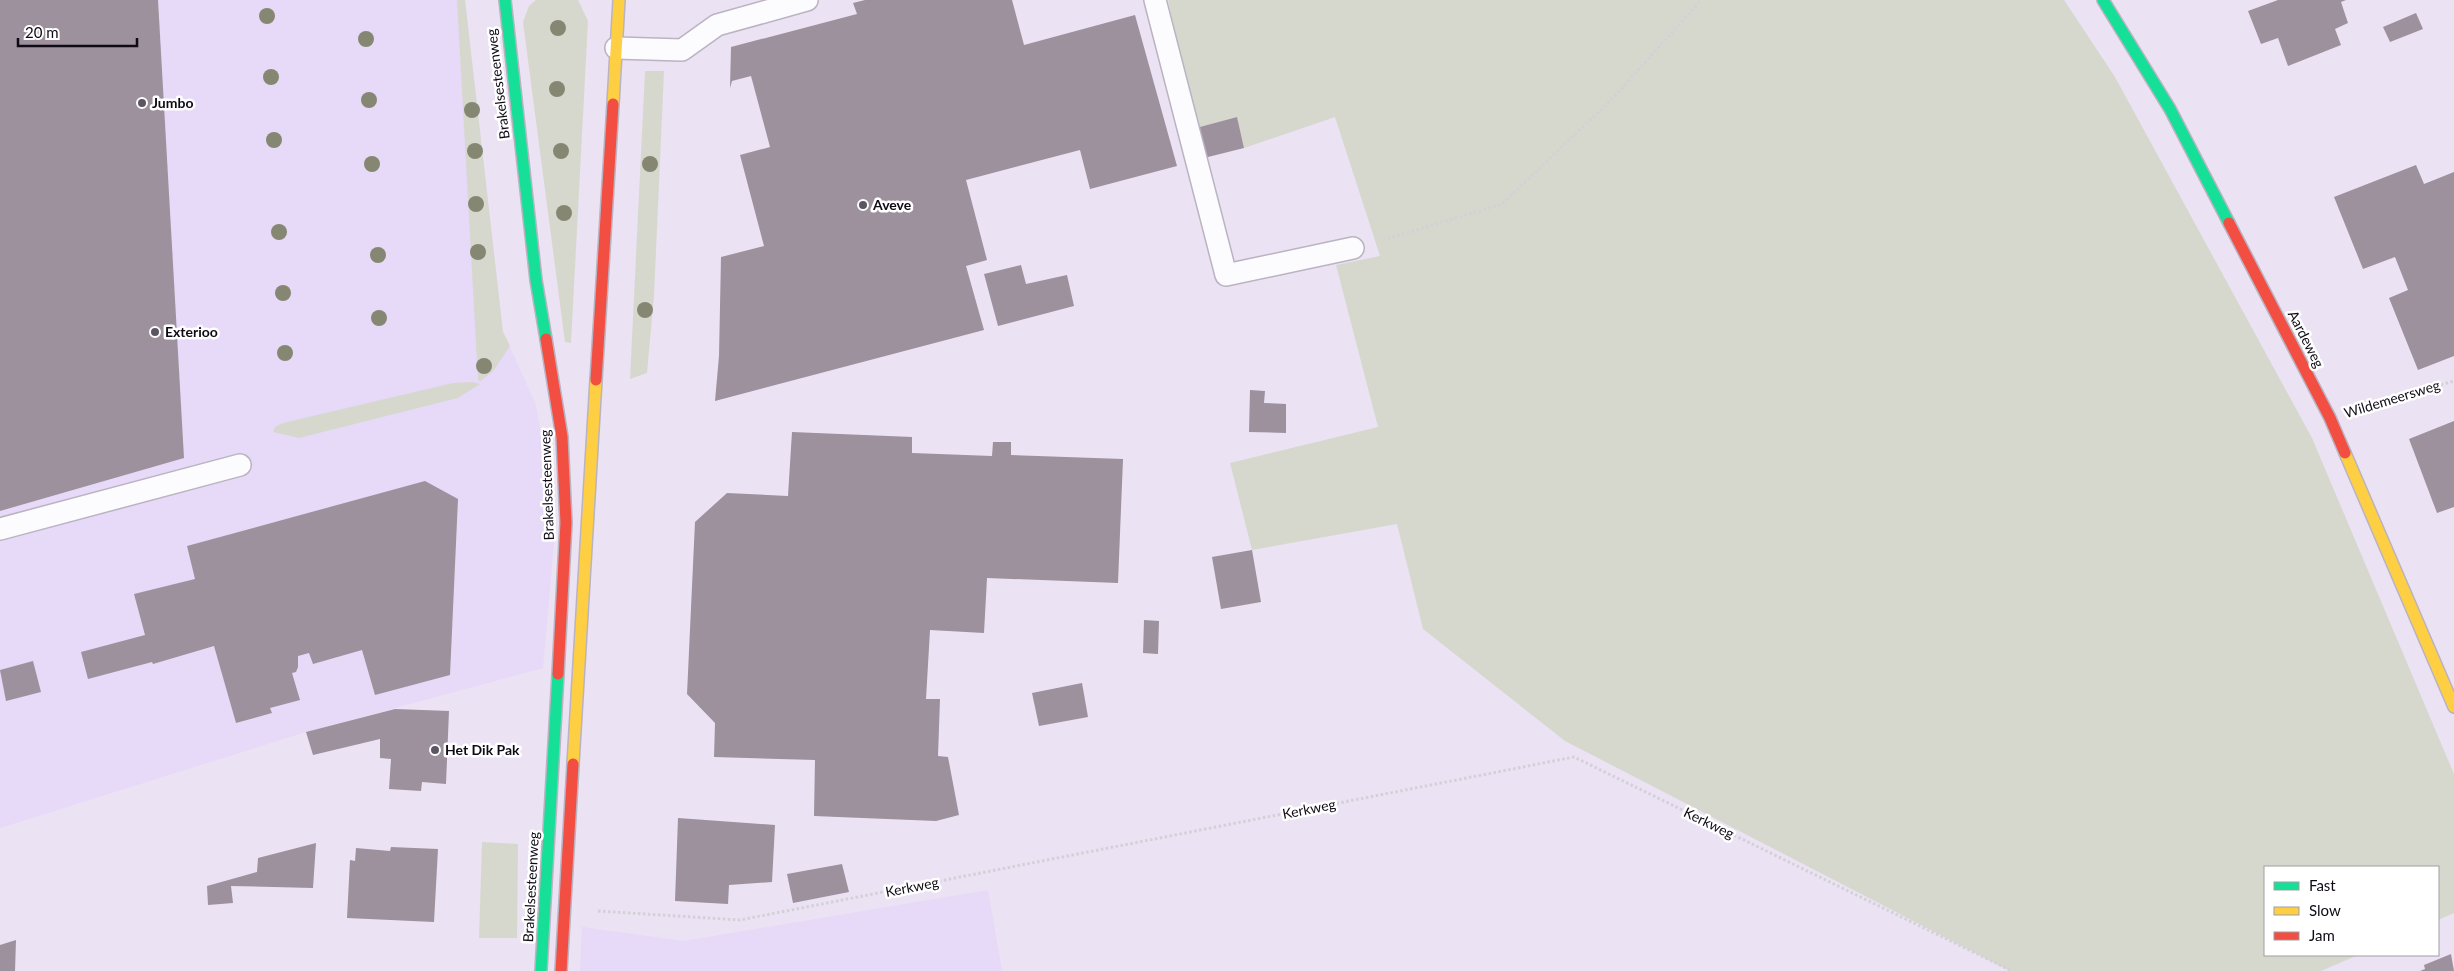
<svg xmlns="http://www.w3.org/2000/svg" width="2454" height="971" font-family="Lato,sans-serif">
<rect width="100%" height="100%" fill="#ebe2f4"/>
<g fill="#e7d9f8">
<polygon points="0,0 465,0 503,332 536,405 556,520 543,668 306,732 0,828"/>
<polygon points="988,890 1002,971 580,971 582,927 684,941"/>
</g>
<g fill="#d6d8ce">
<polygon points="457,0 465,0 503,332 510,346 494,370 481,381 478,380"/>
<polygon points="536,0 578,0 588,21 571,343 565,342 523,22 529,6"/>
<polygon points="1168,0 2064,0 2115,77 2312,438 2454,774 2454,913 2438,920 2438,867 2265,867 2265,955 2358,955 2321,971 2010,971 1565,741 1423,629 1397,524 1252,550 1230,463 1378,427 1336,265 1380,256 1335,117 1244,148 1237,117 1196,128"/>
<polygon points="645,71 664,71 654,296 647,373 630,379"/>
<polygon points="472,382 480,384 458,398 299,438 273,432 275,427 283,423 453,383"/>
<polygon points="482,842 518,844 517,938 479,938"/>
</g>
<g fill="#9c919c">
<polygon points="0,0 158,0 184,458 0,511"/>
<polygon points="865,0 1012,0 1024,45 1135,15 1177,166 1090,189 1080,150 966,180 987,260 966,266 984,330 715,401 719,356 721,257 764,246 740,155 770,147 751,76 732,81 730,88 731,47 857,14 853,3"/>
<polygon points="2278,0 2346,0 2341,2 2348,23 2335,29 2341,45 2288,66 2278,38 2261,44 2248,11"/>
<polygon points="2416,13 2423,29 2390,42 2383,27"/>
<polygon points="1237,117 1244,148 1204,158 1196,128"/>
<polygon points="2416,165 2424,184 2454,172 2454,356 2418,370 2389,298 2408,290 2395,257 2363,269 2334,197"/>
<polygon points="1021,265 1026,284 1067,275 1074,306 998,326 984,274"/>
<polygon points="1250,390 1265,391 1264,403 1286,404 1286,433 1249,432"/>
<polygon points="2454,421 2454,507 2437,513 2409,439"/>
<polygon points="792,432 912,437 912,453 992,456 993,442 1011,442 1011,455 1123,459 1118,583 987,578 984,633 930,630 926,699 940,699 938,756 948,757 959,815 936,821 814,816 815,760 714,757 715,723 687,694 695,522 727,493 788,496"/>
<polygon points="425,481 458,499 450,675 375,695 362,650 313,664 309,653 298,656 298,667 296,672 292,673 300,700 270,708 272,713 236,723 214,646 153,664 152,662 88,679 81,652 145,635 134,594 195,579 187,546"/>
<polygon points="1252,550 1261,602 1221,609 1212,557"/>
<polygon points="1144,620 1159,621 1158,654 1143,653"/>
<polygon points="33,661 41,692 6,701 0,670"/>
<polygon points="1082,683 1088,717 1039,726 1032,693"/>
<polygon points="395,709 449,711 446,784 422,782 421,791 389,789 391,759 380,758 380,739 313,755 306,732"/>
<polygon points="678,818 775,825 772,882 729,885 728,904 675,901"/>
<polygon points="316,843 313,888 231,886 233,903 208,905 207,886 257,872 258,858"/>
<polygon points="391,847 438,849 434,922 347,918 350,860 355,861 356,848 390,851"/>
<polygon points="842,864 849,892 793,903 787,874"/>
<polygon points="16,940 15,971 0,971 0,945"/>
<polygon points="2451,954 2454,971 2420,971 2425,969 2424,965"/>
</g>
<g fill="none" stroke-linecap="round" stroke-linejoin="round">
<defs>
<g id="lane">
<polyline points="1155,0 1226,275 1353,248"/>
<polyline points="616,48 682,50 717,25 807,0"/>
<polyline points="0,529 240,465"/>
</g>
<g id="fast">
<polyline points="505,0 536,280 546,339"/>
<polyline points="2103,0 2170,109 2229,223"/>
<polyline points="541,971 558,674"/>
</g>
<g id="slow">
<polyline points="613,104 619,0"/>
<polyline points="2345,453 2454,707"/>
<polyline points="573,764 596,380"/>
</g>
<g id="jam">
<polyline points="2229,223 2330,418 2345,453"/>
<polyline points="546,339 562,437 566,523 558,674"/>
<polyline points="596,380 613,104"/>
<polyline points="561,971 573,764"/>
</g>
</defs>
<use href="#lane" stroke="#bab3c1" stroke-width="24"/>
<use href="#fast" stroke="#bab3c1" stroke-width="14"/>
<use href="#slow" stroke="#bab3c1" stroke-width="14"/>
<use href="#jam" stroke="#bab3c1" stroke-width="14"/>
<g stroke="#d3d1d6" stroke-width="3" stroke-dasharray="2.5 2.5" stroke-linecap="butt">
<polyline points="1383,240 1502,204 1614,97 1701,0"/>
<polyline points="2364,407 2454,381"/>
<polyline points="598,911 740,920 1574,757 2012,971"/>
</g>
<use href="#lane" stroke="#fcfbfd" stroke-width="21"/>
<use href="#fast" stroke="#16e098" stroke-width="11"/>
<use href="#slow" stroke="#ffcf43" stroke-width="11"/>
<use href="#jam" stroke="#f24e42" stroke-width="11"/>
</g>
<g fill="#858772">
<circle cx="267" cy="16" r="8"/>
<circle cx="558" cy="28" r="8"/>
<circle cx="366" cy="39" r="8"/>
<circle cx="271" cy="77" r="8"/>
<circle cx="557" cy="89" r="8"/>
<circle cx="369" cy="100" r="8"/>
<circle cx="472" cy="110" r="8"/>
<circle cx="274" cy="140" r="8"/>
<circle cx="475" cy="151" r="8"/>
<circle cx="561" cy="151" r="8"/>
<circle cx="372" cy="164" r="8"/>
<circle cx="650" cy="164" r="8"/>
<circle cx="476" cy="204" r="8"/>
<circle cx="564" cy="213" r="8"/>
<circle cx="279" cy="232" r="8"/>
<circle cx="478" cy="252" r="8"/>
<circle cx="378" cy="255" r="8"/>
<circle cx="283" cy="293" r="8"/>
<circle cx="645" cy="310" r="8"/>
<circle cx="379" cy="318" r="8"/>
<circle cx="285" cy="353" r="8"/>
<circle cx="484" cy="366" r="8"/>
</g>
<g fill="#5c5663" stroke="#fff" stroke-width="2">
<circle cx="142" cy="103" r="5"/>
<circle cx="863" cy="205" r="5"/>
<circle cx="155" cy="332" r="5"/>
<circle cx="435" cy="750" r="5"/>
</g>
<g text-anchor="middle" stroke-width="5" stroke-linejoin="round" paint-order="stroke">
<g font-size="14" fill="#0f0a15" stroke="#fff">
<text transform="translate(498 84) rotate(-97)" y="5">Brakelsesteenweg</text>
<text transform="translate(2306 339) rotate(63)" y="5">Aardeweg</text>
<text transform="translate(2392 399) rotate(-17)" y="5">Wildemeersweg</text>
<text transform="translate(547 485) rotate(-92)" y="5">Brakelsesteenweg</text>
<text transform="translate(1309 809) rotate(-11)" y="5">Kerkweg</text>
<text transform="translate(1709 823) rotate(26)" y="5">Kerkweg</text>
<text transform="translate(531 887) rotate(-87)" y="5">Brakelsesteenweg</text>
<text transform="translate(912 887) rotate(-11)" y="5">Kerkweg</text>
</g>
<g font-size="14" font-weight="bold" fill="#0f0a15" stroke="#fff" text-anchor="start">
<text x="152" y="108">Jumbo</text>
<text x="873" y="210">Aveve</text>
<text x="165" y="337">Exterioo</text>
<text x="445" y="755">Het Dik Pak</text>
</g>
</g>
<rect x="2264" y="866" width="175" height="90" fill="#ffffff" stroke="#9f9da1"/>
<rect x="2274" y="882" width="25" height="8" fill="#16e098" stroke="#9f9da1"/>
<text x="2309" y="891" font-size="15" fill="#0f0a15">Fast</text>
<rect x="2274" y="907" width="25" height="8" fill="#ffcf43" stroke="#9f9da1"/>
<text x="2309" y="916" font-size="15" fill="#0f0a15">Slow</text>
<rect x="2274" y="932" width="25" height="8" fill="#f24e42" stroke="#9f9da1"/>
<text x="2309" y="941" font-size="15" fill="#0f0a15">Jam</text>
<path d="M18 38v8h119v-8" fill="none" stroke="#0f0a15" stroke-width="2.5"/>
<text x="25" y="38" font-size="15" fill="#0f0a15" stroke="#ffffff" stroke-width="4" paint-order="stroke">20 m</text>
</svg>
